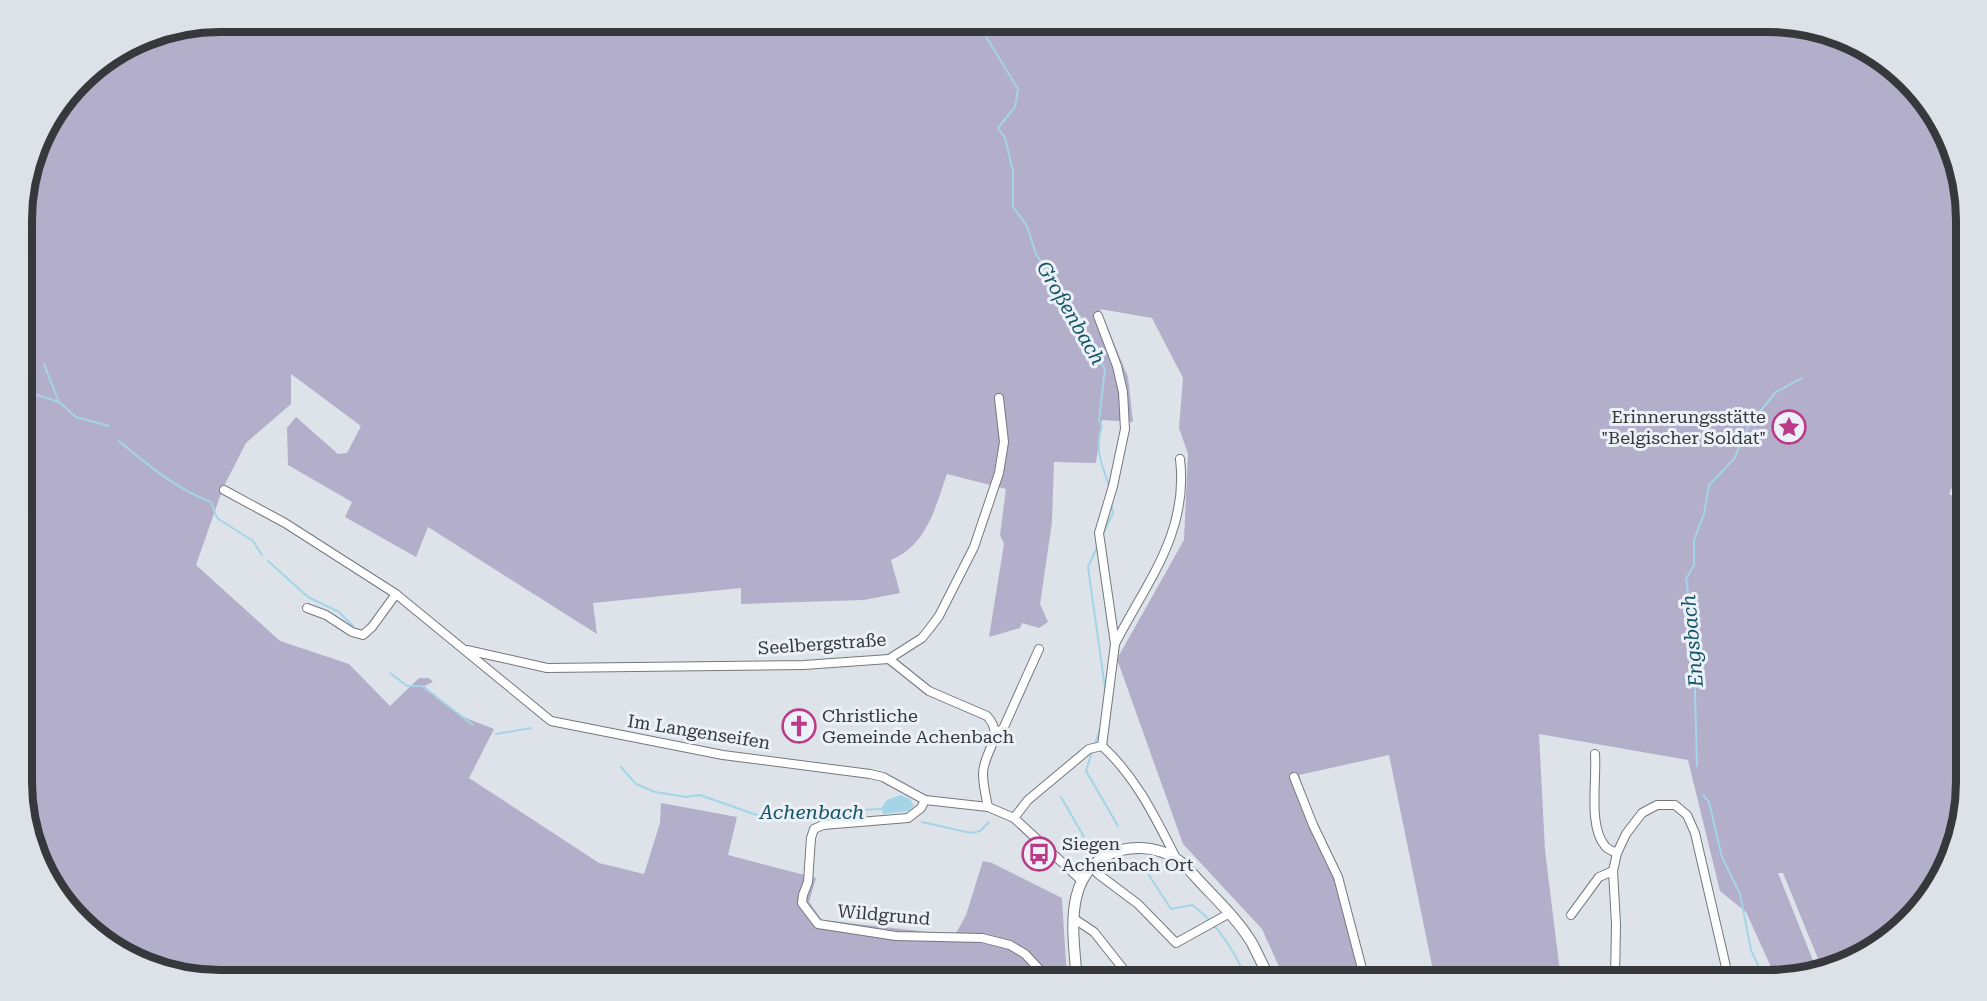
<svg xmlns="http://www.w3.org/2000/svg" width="1987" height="1001" font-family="'Roboto Serif',serif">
<rect width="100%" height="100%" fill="#dee3ea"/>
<path fill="#b3aec9" d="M 219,21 L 1768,21 L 1855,41 L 1925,99 L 1964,194 L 1965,459 L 1949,494 L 1965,503 L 1966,782 L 1946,869 L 1878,946 L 1821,966 L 1783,873 L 1778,873 L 1816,968 L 1777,980 L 1746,912 L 1720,891 L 1688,760 L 1539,734 L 1545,850 L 1561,980 L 1435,980 L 1389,755 L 1299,775 L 1316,824 L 1343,886 L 1363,980 L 1285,980 L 1262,929 L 1183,844 L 1117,659 L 1184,540 L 1188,454 L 1179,428 L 1183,378 L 1152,318 L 1100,309 L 1128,377 L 1133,422 L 1102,420 L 1096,463 L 1054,462 L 1052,522 L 1040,604 L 1048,622 L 1039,628 L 1022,623 L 1020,628 L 989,637 L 1004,544 L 1000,535 L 1006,489 L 947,474 C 935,508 927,545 891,560 L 900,593 L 864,600 L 741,604 L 741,588 L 593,603 L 597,634 L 428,527 L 416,557 L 345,517 L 352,502 L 288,465 L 287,428 L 296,417 L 338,454 L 347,453 L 361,426 L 291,374 L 291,404 L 246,443 L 223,488 L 196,565 L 280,641 L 349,664 L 390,706 L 419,678 L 429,678 L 433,682 L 424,686 L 461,716 L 494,729 L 469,778 L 599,863 L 644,874 L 660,823 L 661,803 L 737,817 L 728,855 L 816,878 L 809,902 L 822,920 L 955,935 L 966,915 L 983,861 L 992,863 L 1062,898 L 1067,980 L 219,980 L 134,960 L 60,897 L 23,808 L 21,206 L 41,132 L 88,70 L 144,36 Z"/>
<polygon fill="#a3d5e6" points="900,795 910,799 914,806 908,811 883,814 881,809 887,800"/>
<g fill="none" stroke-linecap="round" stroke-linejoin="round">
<g stroke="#a3d5e6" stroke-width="2">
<path d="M 983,21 L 985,35 L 1018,89 L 1015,107 L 998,128 L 1005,138 L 1013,171 L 1013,207 L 1027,226 L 1036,254 L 1062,295 L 1066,309 L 1105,369 L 1099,420 L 1102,426 C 1094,448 1102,466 1110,488"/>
<polyline points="44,364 58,400"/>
<polyline points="22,390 59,402 76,417 109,426"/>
<path d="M 119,441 C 148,465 176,489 211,502 L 217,518 L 253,541 L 262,555"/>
<polyline points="1103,534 1113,513 1111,503"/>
<polyline points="1097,547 1088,567 1105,688"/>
<polyline points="268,561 308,597 339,612 353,626"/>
<polyline points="390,673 407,686 422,686 473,725"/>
<polyline points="496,734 531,728"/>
<polyline points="1094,746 1100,729"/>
<polyline points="1092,752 1086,771 1118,826"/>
<polyline points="1697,766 1695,693 1696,646 1686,579 1694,565 1694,540 1704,514 1709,485 1734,459 1749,425 1776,392 1802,378"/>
<polyline points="621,767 636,784 655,792 686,797 700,795 757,815 881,809"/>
<polyline points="1703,795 1709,802 1722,857 1740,894 1751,950 1765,980"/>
<polyline points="1061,797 1084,837"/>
<polyline points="922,822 971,833 980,831 989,822"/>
<path d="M 1141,863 L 1171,909 L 1192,905 C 1218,923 1234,952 1248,980"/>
</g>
<defs>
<g id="minor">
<polyline points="1098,316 1117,366 1123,392 1125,429 1113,486 1099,533 1115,644 1102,746"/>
<polyline points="224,490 285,523 396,594 551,721 723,755 870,774 883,777 925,800 988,807 1014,818 1081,880"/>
<polyline points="307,608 326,615 352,632 363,635 372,627 396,594"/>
<path d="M 1115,644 C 1146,583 1189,533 1180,459"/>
<polyline points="467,650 547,668 804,665 889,659 922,638 930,628 939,616 974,547 999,473 1004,442 999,398"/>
<path d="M 889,659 L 929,691 L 987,716 C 1006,737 983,751 983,774 C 983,785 986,797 988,807"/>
<polyline points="996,732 1003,729 1039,649"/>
<path d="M 1102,746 C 1136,777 1155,817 1176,858"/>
<path d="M 1595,754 C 1597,780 1588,826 1605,846 C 1608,850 1613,851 1617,853"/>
<polyline points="1294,777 1313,825 1338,877 1365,980"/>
<polyline points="925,800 921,808 908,818 823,825 814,829 811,838 808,882 803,895 802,903 818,924 896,936 982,938 1010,945 1025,954 1040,970 1045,980"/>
<polyline points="1014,818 1028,800 1089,749 1102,746"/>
<polyline points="1092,867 1098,874 1138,904 1176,943 1230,913"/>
<polyline points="1571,915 1599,877 1613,871"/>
<polyline points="1073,918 1094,932 1132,980"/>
<polyline points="1615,980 1616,924 1613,871 1617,853 1626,834 1642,813 1657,805 1675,805 1687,815 1695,833 1726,967 1725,980"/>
</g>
<path id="secondary" d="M 1077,980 C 1073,932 1061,867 1121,850 C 1139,846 1159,848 1175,858 C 1185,864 1193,874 1201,883 C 1219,902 1238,920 1252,943 C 1258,955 1264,967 1270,980"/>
</defs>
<use href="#minor" stroke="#74787e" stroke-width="10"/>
<use href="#secondary" stroke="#74787e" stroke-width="12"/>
<use href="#minor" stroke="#fff" stroke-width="8"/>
<use href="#secondary" stroke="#fff" stroke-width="10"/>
</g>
<defs>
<symbol id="sight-ring" viewBox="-11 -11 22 22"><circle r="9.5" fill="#ecf0f7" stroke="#ba3b87" stroke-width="1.5"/><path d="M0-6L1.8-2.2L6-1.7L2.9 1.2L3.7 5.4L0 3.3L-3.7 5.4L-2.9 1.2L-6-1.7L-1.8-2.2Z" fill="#ba3b87"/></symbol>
<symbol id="church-ring" viewBox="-11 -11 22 22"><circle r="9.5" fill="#ecf0f7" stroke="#ba3b87" stroke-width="1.5"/><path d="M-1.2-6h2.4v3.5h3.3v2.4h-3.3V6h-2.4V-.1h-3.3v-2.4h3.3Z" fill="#ba3b87"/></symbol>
<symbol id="bus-ring" viewBox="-11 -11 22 22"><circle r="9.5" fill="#ecf0f7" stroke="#ba3b87" stroke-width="1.5"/><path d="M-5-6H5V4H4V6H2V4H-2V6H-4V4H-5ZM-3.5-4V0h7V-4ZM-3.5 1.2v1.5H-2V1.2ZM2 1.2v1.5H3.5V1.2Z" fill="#ba3b87"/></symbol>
</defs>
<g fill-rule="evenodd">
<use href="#sight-ring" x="1770" y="408" width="38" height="38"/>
<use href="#church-ring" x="780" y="707" width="38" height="38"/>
<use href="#bus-ring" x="1020" y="835" width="38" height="38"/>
</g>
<g text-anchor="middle" stroke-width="6" stroke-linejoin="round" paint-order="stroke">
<g font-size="18" fill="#36383b" stroke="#ecf0f7" text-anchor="start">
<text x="1766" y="423" text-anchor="end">Erinnerungsstätte<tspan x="1766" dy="21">"Belgischer Soldat"</tspan></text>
<text x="822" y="722">Christliche<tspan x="822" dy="21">Gemeinde Achenbach</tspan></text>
<text x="1062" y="850">Siegen<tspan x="1062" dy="21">Achenbach Ort</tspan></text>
</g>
<g font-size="18" fill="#36383b" stroke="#ecf0f7">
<text transform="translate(822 644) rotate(-4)" y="6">Seelbergstraße</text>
<text transform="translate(699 732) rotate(9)" y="6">Im Langenseifen</text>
<text transform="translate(884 915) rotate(5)" y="6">Wildgrund</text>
</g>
<g font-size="20" font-style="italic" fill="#135567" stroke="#ecf0f7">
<text transform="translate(1071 313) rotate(60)" y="7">Großenbach</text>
<text transform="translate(1692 641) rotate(-95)" y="7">Engsbach</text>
<text x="812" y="819">Achenbach</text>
</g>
</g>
<path d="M0 0H1987V1001H0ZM220 32H1768A188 188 0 0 1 1956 220V782A188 188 0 0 1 1768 970H220A188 188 0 0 1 32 782V220A188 188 0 0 1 220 32Z" fill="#dde1e8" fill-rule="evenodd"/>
<path fill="none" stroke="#36383b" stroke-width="8" d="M220 32H1768A188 188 0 0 1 1956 220V782A188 188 0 0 1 1768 970H220A188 188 0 0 1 32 782V220A188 188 0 0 1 220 32Z"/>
</svg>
